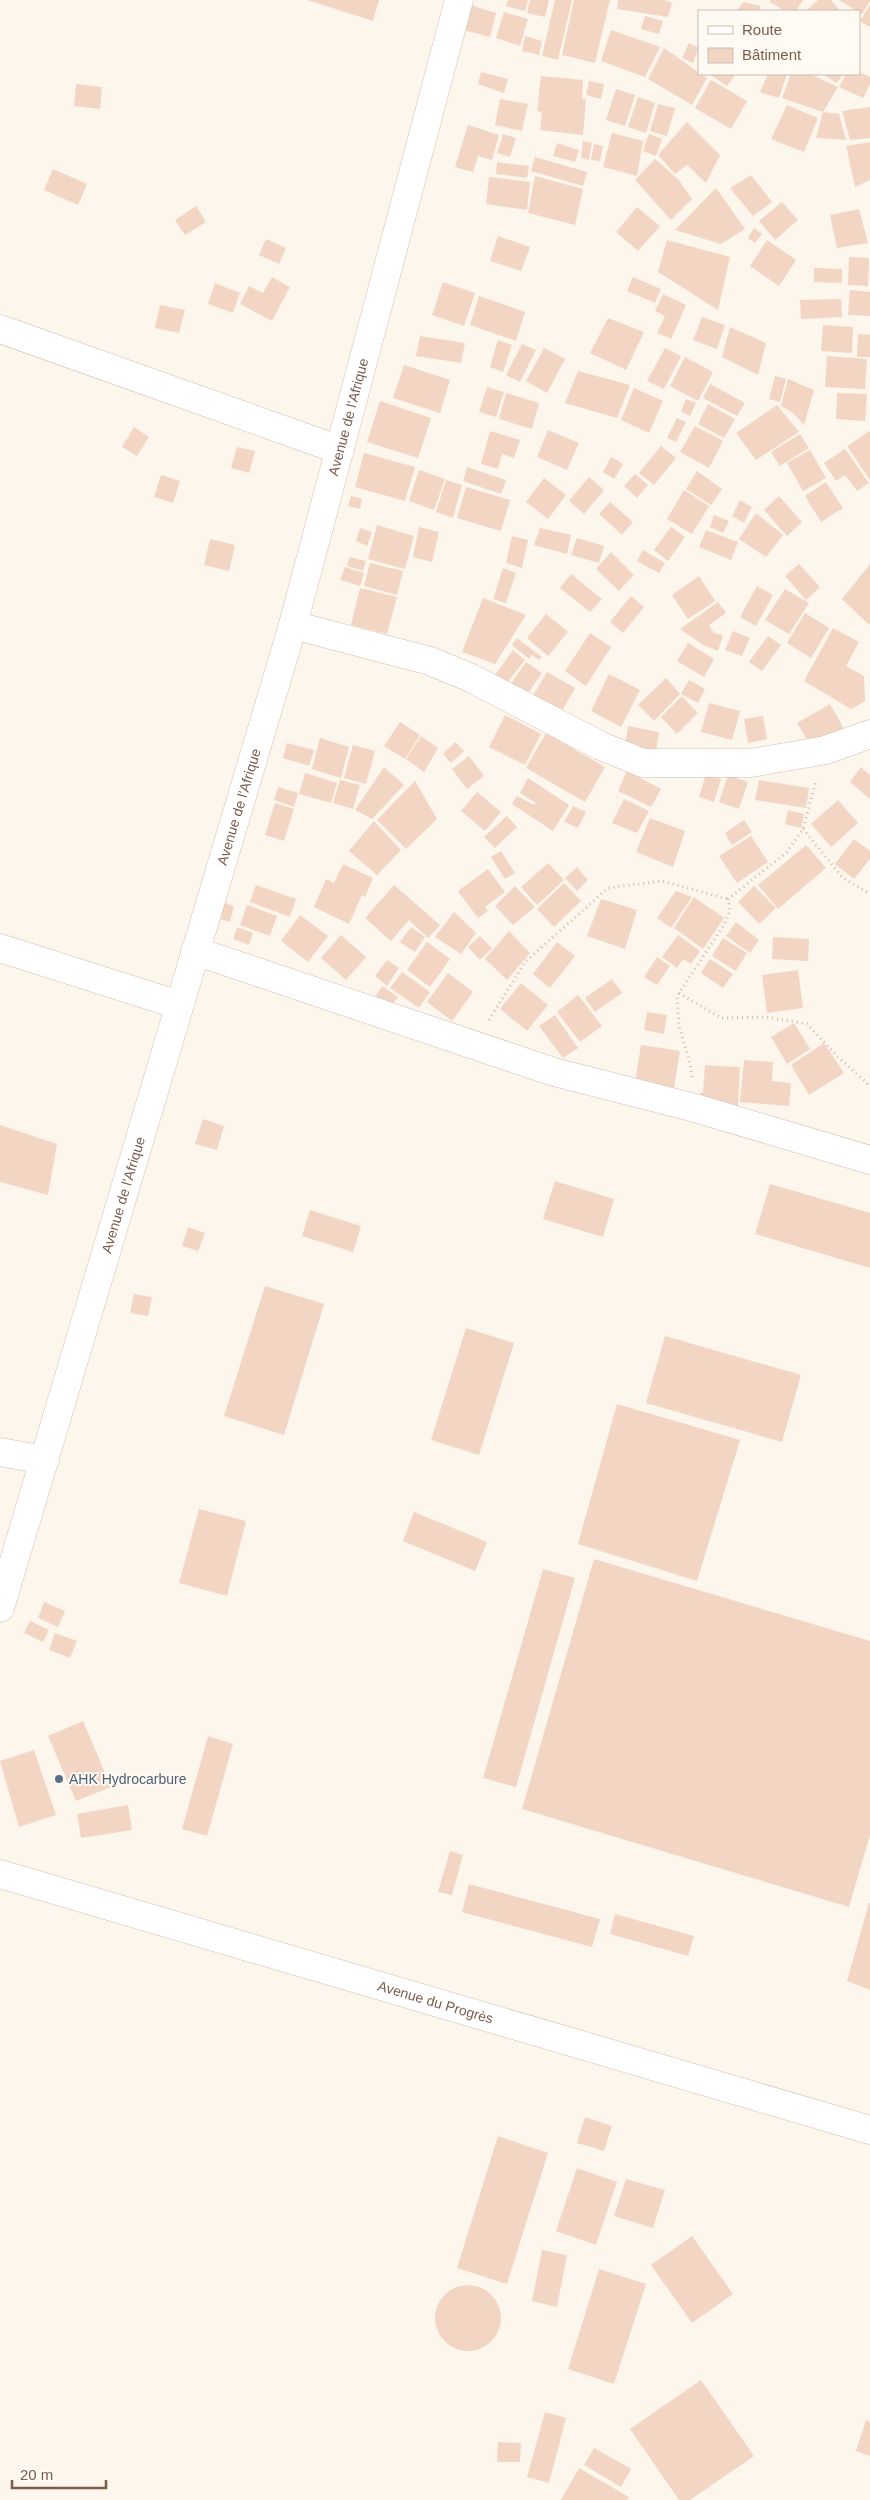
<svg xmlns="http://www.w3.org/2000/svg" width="870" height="2500" font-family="Arial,sans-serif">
<rect width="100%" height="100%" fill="#fdf6ec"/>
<g fill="#f3d5c3">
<polygon points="307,0 379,0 373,21"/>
<polygon points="508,0 528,0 525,11 506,6"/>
<polygon points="530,0 549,0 545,17 527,13"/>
<polygon points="555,0 572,0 558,60 542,56"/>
<polygon points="574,0 610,0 595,63 562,55"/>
<polygon points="618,0 664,0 672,3 668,17 617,9"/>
<polygon points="770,0 803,0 796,11 785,11 770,2"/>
<polygon points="818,0 831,0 840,11 806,11"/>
<polygon points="839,0 870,0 870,1 862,14"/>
<polygon points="743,2 761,6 758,11 737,11"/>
<polygon points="470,5 496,13 490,37 463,30"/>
<polygon points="870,5 870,27 860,21"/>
<polygon points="504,12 528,19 520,46 496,38"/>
<polygon points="645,16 663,21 659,34 641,29"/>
<polygon points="611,30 660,47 645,77 601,61"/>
<polygon points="525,36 542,41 539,55 522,51"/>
<polygon points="689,43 699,48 693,63 682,58"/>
<polygon points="664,48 707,78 692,105 648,79"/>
<polygon points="481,72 508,79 504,93 478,84"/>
<polygon points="859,72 870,77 870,84 863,98 839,87 846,74 859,74"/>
<polygon points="709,74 736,74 727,86"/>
<polygon points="768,74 787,74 779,98 760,92"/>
<polygon points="791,74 810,74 838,87 823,112 782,98"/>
<polygon points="822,74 843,74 837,83"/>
<polygon points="541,76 583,80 582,99 586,99 583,135 540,130 542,112 537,111"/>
<polygon points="711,80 747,101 731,129 695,108"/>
<polygon points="589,81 604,84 601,99 586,95"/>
<polygon points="76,84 102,87 100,109 74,106"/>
<polygon points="616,89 635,95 625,126 606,120"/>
<polygon points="638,97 655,103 646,133 628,127"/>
<polygon points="500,99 528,104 522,131 495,125"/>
<polygon points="658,104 675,108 667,136 650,131"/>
<polygon points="787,105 818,118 804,152 771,139"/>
<polygon points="870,107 870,138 850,140 842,111"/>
<polygon points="823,112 839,114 846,140 816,138"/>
<polygon points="687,122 720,155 706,183 687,165 675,174 658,155"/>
<polygon points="468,125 499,135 492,160 478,156 473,172 455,167"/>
<polygon points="612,133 643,141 637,176 603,167"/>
<polygon points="503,134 516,138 510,157 497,153"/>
<polygon points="649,134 662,139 656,156 643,151"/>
<polygon points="583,141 592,143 589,160 581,158"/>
<polygon points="870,142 870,180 855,187 846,146"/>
<polygon points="557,143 579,150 575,162 553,156"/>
<polygon points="594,144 603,146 600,161 591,160"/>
<polygon points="535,157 587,172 583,186 531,171"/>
<polygon points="655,159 678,179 692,199 671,220 635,180"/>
<polygon points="497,162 529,166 527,178 496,174"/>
<polygon points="53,169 87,184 78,205 44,190"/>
<polygon points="751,175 772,202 753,216 730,188"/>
<polygon points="535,176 583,189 575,225 528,213"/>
<polygon points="489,177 530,182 527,210 486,204"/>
<polygon points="716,188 745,229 721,244 675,230"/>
<polygon points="782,202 798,220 775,240 759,221"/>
<polygon points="196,206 206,222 185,235 175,220"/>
<polygon points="637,207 660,226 638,251 616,232"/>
<polygon points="859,209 868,243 837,248 830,215"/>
<polygon points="754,228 762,234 755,243 748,238"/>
<polygon points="498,236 530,247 521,271 490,261"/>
<polygon points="266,239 286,248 279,264 259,255"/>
<polygon points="667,240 730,257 718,310 658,272"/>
<polygon points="767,240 796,260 779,286 750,266"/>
<polygon points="849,257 869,258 868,286 848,285"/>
<polygon points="814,268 842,269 842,283 814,282"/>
<polygon points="272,277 290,287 272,321 240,304 249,286 263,293"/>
<polygon points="633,277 661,289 655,303 627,291"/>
<polygon points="443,282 475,293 464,326 432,315"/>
<polygon points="215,283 240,293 233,313 208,304"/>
<polygon points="850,290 870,292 870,316 848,315"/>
<polygon points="663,294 686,305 671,339 657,333 665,316 655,311"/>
<polygon points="479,296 525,312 516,341 470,325"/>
<polygon points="841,299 842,317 801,319 800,300"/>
<polygon points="160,305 185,310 179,333 155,328"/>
<polygon points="702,317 725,325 717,349 693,340"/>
<polygon points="608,318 644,332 626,370 590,353"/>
<polygon points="823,325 853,327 852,353 821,351"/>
<polygon points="730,327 766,343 758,375 722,357"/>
<polygon points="858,334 870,335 870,357 857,357"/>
<polygon points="420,336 465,343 461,363 416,356"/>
<polygon points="498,340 512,345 503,372 490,367"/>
<polygon points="522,344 536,350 520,382 506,375"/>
<polygon points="544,348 565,359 547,393 526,381"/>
<polygon points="665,348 681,356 664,389 647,381"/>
<polygon points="827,356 867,359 865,389 825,387"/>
<polygon points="685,357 713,372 698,401 670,386"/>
<polygon points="404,365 450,380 440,413 393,398"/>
<polygon points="578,371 630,385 617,418 565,403"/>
<polygon points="775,376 786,379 780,402 769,399"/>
<polygon points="788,379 814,390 804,425 793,413 781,406"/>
<polygon points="710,384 745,403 737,416 703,398"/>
<polygon points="487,387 504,392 496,417 479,412"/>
<polygon points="634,388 663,401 649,433 621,420"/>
<polygon points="506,393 539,403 532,429 499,419"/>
<polygon points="837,393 867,394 865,421 836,419"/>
<polygon points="686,399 696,403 690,416 681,411"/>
<polygon points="380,401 431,418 418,458 367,442"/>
<polygon points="708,404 735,419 724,438 698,424"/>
<polygon points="777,405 799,432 756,460 736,433"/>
<polygon points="677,418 686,422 676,442 667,438"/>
<polygon points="695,426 723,441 709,468 680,452"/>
<polygon points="134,427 149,437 137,456 122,447"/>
<polygon points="548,430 579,443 567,470 537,457"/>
<polygon points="490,431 520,440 514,458 502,454 498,469 481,464"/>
<polygon points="870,431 870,480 847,446"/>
<polygon points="800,434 809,448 780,466 771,452"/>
<polygon points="661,446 676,458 654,485 639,473"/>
<polygon points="237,447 255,451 249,473 231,468"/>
<polygon points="845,449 869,483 857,491 845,475 836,481 824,463"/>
<polygon points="810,450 826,478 803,491 787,463"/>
<polygon points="364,453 415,467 405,501 355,487"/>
<polygon points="611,457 623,464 614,479 603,472"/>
<polygon points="467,467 506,480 501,494 463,481"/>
<polygon points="419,470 445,479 434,510 409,501"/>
<polygon points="697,471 722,489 711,505 686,489"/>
<polygon points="635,474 648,485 637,498 624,486"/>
<polygon points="161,475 180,481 173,503 154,497"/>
<polygon points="589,477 604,490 584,514 569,501"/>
<polygon points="544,478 566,495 548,519 526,502"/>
<polygon points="446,480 462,485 453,518 436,512"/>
<polygon points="826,482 843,508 821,522 805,496"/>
<polygon points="466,487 510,500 501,531 457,518"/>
<polygon points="684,490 709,506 692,534 667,519"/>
<polygon points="351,496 362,499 360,509 348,506"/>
<polygon points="779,496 802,522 787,536 764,510"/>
<polygon points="740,500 752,507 744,523 732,516"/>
<polygon points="610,502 633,522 622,535 599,514"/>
<polygon points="756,513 783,535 766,557 739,539"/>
<polygon points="714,515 729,521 723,533 710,527"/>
<polygon points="377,525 414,536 405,569 368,559"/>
<polygon points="419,527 439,532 432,562 413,557"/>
<polygon points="671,527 685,537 668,561 654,550"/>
<polygon points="360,528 372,532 367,546 356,541"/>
<polygon points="540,528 571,535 567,554 534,545"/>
<polygon points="706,530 738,542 731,560 699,547"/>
<polygon points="512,536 528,540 522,568 506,563"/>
<polygon points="577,538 604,546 599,563 571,555"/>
<polygon points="210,539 235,545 229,571 204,565"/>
<polygon points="643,550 665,563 659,573 637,561"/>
<polygon points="611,552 634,575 619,591 596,569"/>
<polygon points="350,557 366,561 363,571 347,566"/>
<polygon points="370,563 403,571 397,595 364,586"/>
<polygon points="799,564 820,587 806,600 785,576"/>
<polygon points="870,564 870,623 869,625 842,599"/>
<polygon points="345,567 364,573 360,586 340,580"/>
<polygon points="503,568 516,573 506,603 493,599"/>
<polygon points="571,574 602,599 590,612 560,588"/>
<polygon points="699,576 715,601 688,619 672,595"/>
<polygon points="757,586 773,595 756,626 740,617"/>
<polygon points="360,588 397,597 387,634 351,625"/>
<polygon points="785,589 809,603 789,634 765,620"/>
<polygon points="631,596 644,607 623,633 610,622"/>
<polygon points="483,598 526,615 495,664 462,652"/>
<polygon points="718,602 726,613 709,625 714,633 723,635 718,651 703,645 680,629"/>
<polygon points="805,613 829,628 811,658 787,643"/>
<polygon points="546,614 568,632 548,656 527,638"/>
<polygon points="833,628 859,642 846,666 864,676 865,701 851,709 804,681"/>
<polygon points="733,631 750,638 742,656 725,650"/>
<polygon points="590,633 611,647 586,686 565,671"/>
<polygon points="768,636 781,645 762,671 749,662"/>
<polygon points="517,638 542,657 539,660 532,655 529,659 512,645"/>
<polygon points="688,643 714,659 704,677 677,661"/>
<polygon points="513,650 525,660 503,688 492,679"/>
<polygon points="526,662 542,673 524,699 508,688"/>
<polygon points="547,672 575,688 559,716 531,699"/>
<polygon points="609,674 640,690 621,727 591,711"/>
<polygon points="666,678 680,694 654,721 638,705"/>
<polygon points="689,680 705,689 698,703 681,694"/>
<polygon points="682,696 698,713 677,734 661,717"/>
<polygon points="709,703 740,711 732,740 701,732"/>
<polygon points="830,704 844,729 812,748 797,723"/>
<polygon points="505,715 541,734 525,765 489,747"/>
<polygon points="763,716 767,739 748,743 744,719"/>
<polygon points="400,722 420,735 405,759 384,746"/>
<polygon points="628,726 659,732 656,751 625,745"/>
<polygon points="546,733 605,767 585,802 526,768"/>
<polygon points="421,736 438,748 424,772 406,759"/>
<polygon points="320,738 349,747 341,778 312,769"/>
<polygon points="455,742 464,751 451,763 443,754"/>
<polygon points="287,743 314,750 309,766 283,758"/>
<polygon points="353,745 375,751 366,784 344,778"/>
<polygon points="469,756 484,776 467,789 452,769"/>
<polygon points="384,767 404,785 372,819 355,810"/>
<polygon points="861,767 870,775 870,799 850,782"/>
<polygon points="627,771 661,789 651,807 618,791"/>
<polygon points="305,773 337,783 331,803 299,794"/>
<polygon points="706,774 721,779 714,802 699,797"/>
<polygon points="728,775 748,782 739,809 719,802"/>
<polygon points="528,778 569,805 553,831 512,804 517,796 534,805 536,803 520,793"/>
<polygon points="340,780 360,785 353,809 333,803"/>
<polygon points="759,780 809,788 806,808 755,800"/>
<polygon points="415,781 437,819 406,849 377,820"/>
<polygon points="278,787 298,793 294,807 274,800"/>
<polygon points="477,792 501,812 485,831 461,811"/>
<polygon points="624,799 649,811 637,833 612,823"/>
<polygon points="838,800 858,823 831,847 811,824"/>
<polygon points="275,803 294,809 284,841 265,835"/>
<polygon points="573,806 586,812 578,828 564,822"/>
<polygon points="788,810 804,814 801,828 785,824"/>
<polygon points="507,816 517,827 495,848 484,837"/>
<polygon points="650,818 685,831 673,867 636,852"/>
<polygon points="744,820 752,832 732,845 725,833"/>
<polygon points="374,821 401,850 377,875 349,851"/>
<polygon points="751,836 768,862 737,883 719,856"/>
<polygon points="854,839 870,851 870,859 854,879 835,864"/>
<polygon points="806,845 826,868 778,909 758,885"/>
<polygon points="501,851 515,873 505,879 491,857"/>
<polygon points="548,863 564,880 537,905 521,887"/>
<polygon points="343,864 373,878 365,897 362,895 349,924 314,907 326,879 334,883"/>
<polygon points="577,867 588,880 577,891 565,878"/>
<polygon points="488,869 505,892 485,907 488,911 478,918 458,891"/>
<polygon points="564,883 581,901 554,927 537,909"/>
<polygon points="256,885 296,899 290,917 250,902"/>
<polygon points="394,885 440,925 428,938 409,920 391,941 365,918"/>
<polygon points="515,886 535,907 513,925 495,906"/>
<polygon points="754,886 776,908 759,924 738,902"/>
<polygon points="676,891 692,897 671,928 657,918"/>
<polygon points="694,897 724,918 703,949 674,928"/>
<polygon points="601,899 637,910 625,949 587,936"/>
<polygon points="225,903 234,906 230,922 220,919"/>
<polygon points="247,905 277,916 270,936 240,925"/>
<polygon points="454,912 476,933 461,954 435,937"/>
<polygon points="300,915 328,936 308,962 281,941"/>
<polygon points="736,922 759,940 750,953 726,936"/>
<polygon points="237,927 253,933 249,945 233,939"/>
<polygon points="411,927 425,937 415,952 400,942"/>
<polygon points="509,931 530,953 507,980 485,959"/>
<polygon points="341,935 366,957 346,980 321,958"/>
<polygon points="678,935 700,951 691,964 683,959 677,968 662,957"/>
<polygon points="480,936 492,948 480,960 468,947"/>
<polygon points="773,937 809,939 808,961 772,959"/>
<polygon points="723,938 747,953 736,971 712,956"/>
<polygon points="427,942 450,959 430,987 407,970"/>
<polygon points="557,942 575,956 550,988 533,974"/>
<polygon points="657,957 670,966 657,985 644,977"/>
<polygon points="710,959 733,974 723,988 701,973"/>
<polygon points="387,960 399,968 387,986 375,976"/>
<polygon points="798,970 803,1008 767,1013 762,975"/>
<polygon points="402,972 430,992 419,1008 390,988"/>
<polygon points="448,973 473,992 452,1021 427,1002"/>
<polygon points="612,979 622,993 595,1012 585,998"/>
<polygon points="521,983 548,1005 527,1031 500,1009"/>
<polygon points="382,986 398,997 387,1012 372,1002"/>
<polygon points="578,995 602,1026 580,1042 557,1012"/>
<polygon points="647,1012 667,1015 664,1034 644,1030"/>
<polygon points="555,1015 578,1048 563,1058 539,1026"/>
<polygon points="794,1023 810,1049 787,1064 771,1037"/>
<polygon points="824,1043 844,1073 809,1095 791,1065"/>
<polygon points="641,1045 680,1051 674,1088 635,1082"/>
<polygon points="744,1060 773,1062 772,1081 791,1083 789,1106 740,1102"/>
<polygon points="705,1065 740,1067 738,1106 700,1103 700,1093 703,1092"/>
<polygon points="203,1119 224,1126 217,1150 195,1144"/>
<polygon points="0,1125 57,1144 48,1195 0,1182"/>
<polygon points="555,1181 614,1199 603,1237 543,1219"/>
<polygon points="770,1184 870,1213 870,1268 755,1234"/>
<polygon points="310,1210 361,1226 353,1252 302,1236"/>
<polygon points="188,1227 205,1233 198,1251 182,1246"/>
<polygon points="265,1286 324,1304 284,1435 224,1416"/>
<polygon points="134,1294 152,1297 148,1316 130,1313"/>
<polygon points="466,1328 514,1343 479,1455 431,1440"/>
<polygon points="665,1336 801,1375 782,1442 646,1403"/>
<polygon points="617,1404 740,1440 697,1581 578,1544"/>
<polygon points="199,1509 246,1521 227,1596 179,1583"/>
<polygon points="414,1512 487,1542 475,1571 403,1541"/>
<polygon points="594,1559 870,1641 870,1835 849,1907 522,1809"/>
<polygon points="543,1569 575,1578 516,1787 483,1778"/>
<polygon points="44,1602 65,1611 58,1627 38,1618"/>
<polygon points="30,1621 49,1630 43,1642 24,1633"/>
<polygon points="55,1633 77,1641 70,1658 49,1650"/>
<polygon points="83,1721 111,1787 76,1801 48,1736"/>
<polygon points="208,1736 233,1744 207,1836 182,1829"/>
<polygon points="34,1750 56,1815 19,1827 0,1761"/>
<polygon points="128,1805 132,1830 81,1838 77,1814"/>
<polygon points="450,1851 463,1855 452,1895 438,1892"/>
<polygon points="469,1884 600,1919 592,1947 462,1912"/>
<polygon points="869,1903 870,1903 870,1990 847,1981"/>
<polygon points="615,1914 694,1936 688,1956 610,1934"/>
<polygon points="585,2117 612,2126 604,2151 577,2143"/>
<polygon points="498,2136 548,2153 507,2284 457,2268"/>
<polygon points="577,2168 617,2182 596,2245 556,2231"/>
<polygon points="626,2179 665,2190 653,2228 614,2216"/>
<polygon points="692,2236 733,2294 692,2323 651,2265"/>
<polygon points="542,2250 567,2255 557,2307 532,2301"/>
<polygon points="599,2269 646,2284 614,2384 568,2369"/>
<circle cx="468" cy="2318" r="33"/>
<polygon points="701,2380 754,2456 690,2500 679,2500 630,2429"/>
<polygon points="545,2412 566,2418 549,2483 527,2477"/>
<polygon points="866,2420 870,2422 870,2456 856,2451"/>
<polygon points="498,2442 521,2443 520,2462 497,2462"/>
<polygon points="594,2448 631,2469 621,2487 584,2465"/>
<polygon points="579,2468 629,2497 627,2500 561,2500"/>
</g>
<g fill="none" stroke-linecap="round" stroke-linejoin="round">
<defs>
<g id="minor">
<polyline points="0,329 340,450"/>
<polyline points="293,625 430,661 471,678 601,746 643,763 751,763 826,750 870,734"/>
<polyline points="0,948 179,1005"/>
<polyline points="195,951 554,1072 695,1108 870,1160"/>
<polyline points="0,1452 45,1460"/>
</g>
<g id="tertiary">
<path id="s1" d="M 0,1874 L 870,2130"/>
</g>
<g id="secondary">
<path id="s2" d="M 0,1608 L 293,625 L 459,0"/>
</g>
</defs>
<use href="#minor" stroke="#d1beb0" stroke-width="29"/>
<use href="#tertiary" stroke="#d1beb0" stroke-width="29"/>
<use href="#secondary" stroke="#d6c0b0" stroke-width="29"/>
<g stroke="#d9b8a5" stroke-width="3" stroke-dasharray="1 4" stroke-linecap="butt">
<polyline points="803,829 843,878 870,894"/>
<polyline points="679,993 721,1018 767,1017 807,1024 839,1058 870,1086"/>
<polyline points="489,1020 525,962 608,888 662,881 728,899"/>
<polyline points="692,1077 690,1064 679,1026 677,996 724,925 730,911 728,899 787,852 803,829 816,781"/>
</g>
<use href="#minor" stroke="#fff" stroke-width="28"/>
<use href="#tertiary" stroke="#fff" stroke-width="28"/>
<use href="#secondary" stroke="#fff" stroke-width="28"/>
</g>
<circle fill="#5c6f8a" stroke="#fffaf3" stroke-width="2" cx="59" cy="1779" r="5"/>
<g text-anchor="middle" stroke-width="4" stroke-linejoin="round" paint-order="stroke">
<g font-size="14" fill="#7a5c4d" stroke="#fffaf3">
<text dy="5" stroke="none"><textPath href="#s2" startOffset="1241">Avenue de l'Afrique</textPath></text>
<text dy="5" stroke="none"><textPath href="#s2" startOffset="836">Avenue de l'Afrique</textPath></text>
<text dy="5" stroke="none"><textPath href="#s2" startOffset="431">Avenue de l'Afrique</textPath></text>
<text dy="5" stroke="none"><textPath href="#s1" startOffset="454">Avenue du Progrès</textPath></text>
</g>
<g font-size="14" fill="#4e5e75" stroke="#fffaf3" text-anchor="start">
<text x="69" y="1784">AHK Hydrocarbure</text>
</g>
</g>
<rect x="698" y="10" width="162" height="65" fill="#fffaf3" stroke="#cabbb1"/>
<rect x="708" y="26" width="25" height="8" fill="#ffffff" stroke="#cabbb1"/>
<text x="742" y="35" font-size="15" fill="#7a5c4d">Route</text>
<rect x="708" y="48" width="25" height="15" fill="#f3d5c3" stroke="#cabbb1"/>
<text x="742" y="60" font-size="15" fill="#7a5c4d">Bâtiment</text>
<path d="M12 2480v8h94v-8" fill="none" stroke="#7a5c4d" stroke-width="2.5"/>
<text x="20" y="2480" font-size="15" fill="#7a5c4d" stroke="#fffaf3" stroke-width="4" paint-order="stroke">20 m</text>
</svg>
